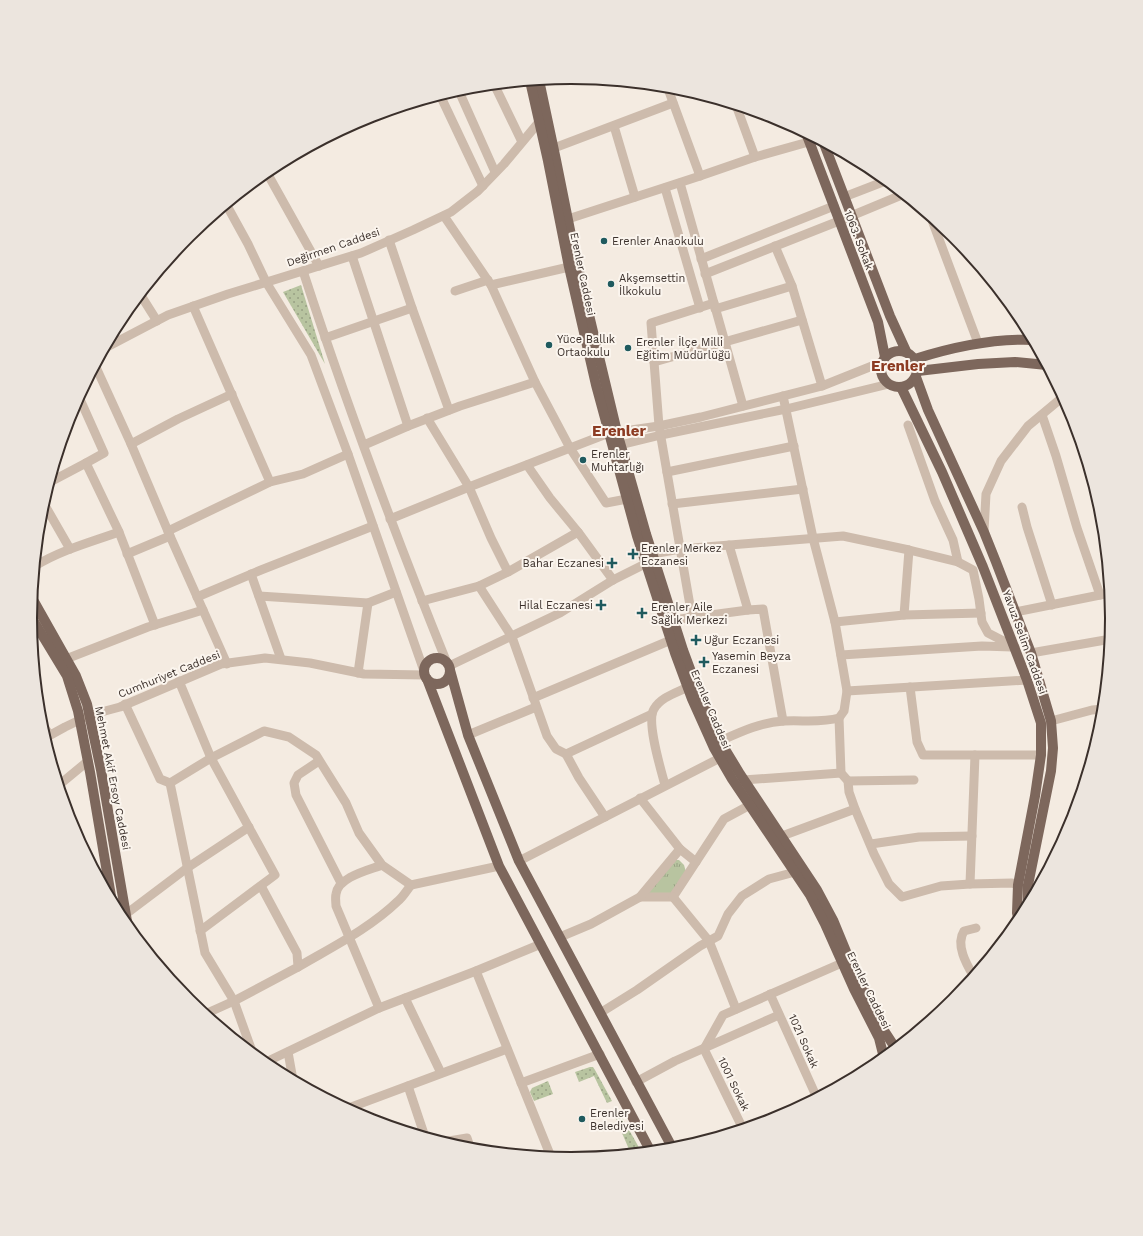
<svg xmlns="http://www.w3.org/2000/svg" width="1143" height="1236" font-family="'Work Sans',sans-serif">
<defs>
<pattern id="grass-dots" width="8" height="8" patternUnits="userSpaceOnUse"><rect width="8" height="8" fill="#b8c4a0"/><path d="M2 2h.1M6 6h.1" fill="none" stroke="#97a083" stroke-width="1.8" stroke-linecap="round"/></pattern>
<pattern id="park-tufts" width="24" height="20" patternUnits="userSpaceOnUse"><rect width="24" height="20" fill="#b8c4a0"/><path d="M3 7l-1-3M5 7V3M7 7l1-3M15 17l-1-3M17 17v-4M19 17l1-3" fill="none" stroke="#97a083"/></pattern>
</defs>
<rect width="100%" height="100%" fill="#f4ebe1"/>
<g fill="url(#grass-dots)">
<polygon points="301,285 325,364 283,292"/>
<polygon points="590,1067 593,1067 595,1070 612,1101 607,1103 594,1076 579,1082 575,1072"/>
<polygon points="548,1081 553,1094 534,1101 530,1092 532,1088"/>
<polygon points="618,1110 642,1153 631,1154 613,1112"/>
</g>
<polygon fill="url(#park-tufts)" points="676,860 679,860 684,865 686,872 672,893 649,894 649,891"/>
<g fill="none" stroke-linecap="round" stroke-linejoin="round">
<g stroke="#cdbbac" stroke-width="9">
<polyline points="494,84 522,142"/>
<polyline points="667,86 700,176"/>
<polyline points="458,89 495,172"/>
<polyline points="440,95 483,186"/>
<polyline points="736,105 755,157"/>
<polyline points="614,126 635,197"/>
<polyline points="554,148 673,103"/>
<polyline points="266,171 319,266"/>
<polyline points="680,183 743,406"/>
<polyline points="665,188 700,308"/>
<polyline points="844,197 888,180"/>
<polyline points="226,204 248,244 266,282 311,355 348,454 424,671"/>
<polyline points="930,215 978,343"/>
<polyline points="444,216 491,285 535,382 570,448 606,503 627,499"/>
<polyline points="568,219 700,176 755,157 819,139"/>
<polyline points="389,240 412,308 449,410"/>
<polyline points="775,246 792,286 822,386"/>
<polyline points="352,256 408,426"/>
<polyline points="701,259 834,206"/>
<path d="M 303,271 C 346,403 395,534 447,663"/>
<polyline points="705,274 839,221 904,194"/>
<polyline points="491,285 569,267"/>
<polyline points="455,291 488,280"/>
<polyline points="140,294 157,321"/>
<polyline points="193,306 270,482"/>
<polyline points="715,309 792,286"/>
<polyline points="325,338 412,308"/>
<polyline points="105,348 168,315 228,294 361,253 413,230 451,212 478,191 504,164 539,122"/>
<polyline points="654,362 802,320"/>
<polyline points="95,365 131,444 170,536 227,664"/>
<polyline points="79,397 104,453 86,463 119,532 155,625"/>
<polyline points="1042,415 1056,456 1077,528 1100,595"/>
<polyline points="427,418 469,487 491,538 508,572"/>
<polyline points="908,425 935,501 953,540 958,562"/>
<polyline points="617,432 659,426 701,417 822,386 882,362"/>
<polyline points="131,444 178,419 232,394"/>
<polyline points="364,445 408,426 460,406 535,382"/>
<polyline points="620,445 661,435 786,409 889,384"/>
<polyline points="527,465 550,498 578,532 613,580"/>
<polyline points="667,472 794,446"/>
<polyline points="50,482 86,463"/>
<polyline points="43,502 70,549"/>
<polyline points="672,504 803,489"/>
<polyline points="1022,507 1027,527 1052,605"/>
<polyline points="390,519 469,487 609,433"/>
<polyline points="168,531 270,482 303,474 348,454"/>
<polyline points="984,531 986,494 1001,461 1028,426 1064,396"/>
<polyline points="729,545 748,610"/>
<polyline points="127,554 170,536"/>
<polyline points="652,554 680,549 843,536 909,550 958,562 973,570 979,599 982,622 988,633 1015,647"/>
<path d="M 35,566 C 61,550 91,542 119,532"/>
<polyline points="251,574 281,659"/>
<polyline points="479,586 512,637 547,736 556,749 566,754 652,714"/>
<polyline points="259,596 368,603 396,592"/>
<polyline points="197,597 261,570 373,526"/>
<polyline points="422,601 479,586 508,572 578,532"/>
<polyline points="1015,612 1110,593"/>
<polyline points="904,615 909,550"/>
<polyline points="692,617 659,426 651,323 714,303"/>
<polyline points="673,620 748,610 763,609 783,721"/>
<polyline points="835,622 904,615 981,613"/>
<polyline points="1031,653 1111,639"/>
<polyline points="841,655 982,646 1012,647"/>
<polyline points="66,659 148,627 203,610"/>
<polyline points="449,666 560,613 613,580 651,561"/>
<polyline points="358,673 368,603"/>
<polyline points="179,681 211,758 275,875 200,931"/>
<polyline points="910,687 917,742 923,755 1041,755"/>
<polyline points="847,691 1027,680"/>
<polyline points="533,698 671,640"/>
<polyline points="125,704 160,779 170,783"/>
<polyline points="839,718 841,773 848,781 849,792 855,809 874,854 889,884 902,897 941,886 970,884 1012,883 1018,885"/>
<polyline points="1051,721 1092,710 1104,709"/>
<polyline points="40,722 50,735"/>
<polyline points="1100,733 1101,718 1104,707"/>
<polyline points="468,735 536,707"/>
<polyline points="45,738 65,727 90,715 120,707 221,664 265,658 310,663 364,674 425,675"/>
<path d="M 720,741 C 740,732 761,722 784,721 C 803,720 821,723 839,718 L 844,711 L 847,691 L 835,622 L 813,538 L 783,396"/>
<polyline points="566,754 579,778 605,817"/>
<polyline points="319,761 298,775 294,783 296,795 341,883"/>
<polyline points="743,780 841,773"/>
<polyline points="848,781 914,780"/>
<polyline points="59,785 88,761"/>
<path d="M 665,785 C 661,770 646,721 654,709 C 661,697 676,693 688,687"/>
<polyline points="640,798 680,849 696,862"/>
<polyline points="782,836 855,809"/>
<polyline points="871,844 919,837 972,836"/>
<polyline points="519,861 720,758"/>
<polyline points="970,884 975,755"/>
<polyline points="640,897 673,897 724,819 750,805"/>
<polyline points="673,897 709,941 736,1009"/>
<polyline points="126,914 187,868 249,827"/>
<polyline points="560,937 591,924 640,897 680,849"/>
<path d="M 298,967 C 332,947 369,929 398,901 C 403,897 407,890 411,885"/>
<polyline points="476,971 551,1157"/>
<path d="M 974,977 C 967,965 955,945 964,931 L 976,928"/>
<polyline points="770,994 817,1098"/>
<polyline points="405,998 441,1073"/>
<path d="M 379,1008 L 336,906 C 336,903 335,898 336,894 C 338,877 369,870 382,865"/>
<polyline points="600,1013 637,990 700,946 718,936 728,914 742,896 769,879 795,872"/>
<polyline points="205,1014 234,1001 298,967 297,953 261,886"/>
<polyline points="704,1049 723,1015 842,963"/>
<polyline points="704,1049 743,1129"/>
<polyline points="288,1052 293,1080"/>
<polyline points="253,1054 234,1001 205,953 170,783 211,758 264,731 289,737 316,755 346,803 359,833 382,865 411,885 499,866"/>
<polyline points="264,1063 379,1008 476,971 541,944"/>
<polyline points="636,1082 675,1061 779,1015"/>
<polyline points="521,1083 600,1054"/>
<polyline points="408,1086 425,1137"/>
<polyline points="346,1109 507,1049"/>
<polyline points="443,1142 467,1138 471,1150"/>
</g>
<g stroke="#7d675c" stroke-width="10">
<polyline points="539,80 556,160 571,235 584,294 617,432 646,534 683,650 700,696 720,741 740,774 817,890 833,920 847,954 881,1026 896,1049"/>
<polyline points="530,81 548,161 569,267 596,385 637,536 675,653 692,699 714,748 732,779 810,895 825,924 854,989 879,1038 884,1058"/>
<polyline points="806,133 878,322 885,357"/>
<polyline points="823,141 890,316 906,351"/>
<circle cx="899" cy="369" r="18"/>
<path d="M 915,359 C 953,347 993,338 1034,340"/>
<polyline points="918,371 978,364 1015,362 1047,365"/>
<polyline points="916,377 928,410 984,532 996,562 1031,653 1051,721 1053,748 1051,771 1028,885 1028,907"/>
<polyline points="901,387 942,472 983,567 1027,680 1041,723 1041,755 1035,796 1018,885 1017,913 1019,922"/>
<polyline points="32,598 76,676 87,704 101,770 128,927"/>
<polyline points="30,615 67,676 78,711 90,772 112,902"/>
<circle cx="437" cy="671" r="13"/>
<polyline points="450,670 468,735 519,861 673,1149"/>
<polyline points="427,679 499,866 651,1152"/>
</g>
</g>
<g fill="#1f5a5e" stroke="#fbf5ee" stroke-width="1.5">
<circle cx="604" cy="241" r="4"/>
<circle cx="611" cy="284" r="4"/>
<circle cx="549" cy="345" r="4"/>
<circle cx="628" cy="348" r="4"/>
<circle cx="583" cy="460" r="4"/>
<path d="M631 548h4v4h4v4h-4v4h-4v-4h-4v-4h4z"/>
<path d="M610 557h4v4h4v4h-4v4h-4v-4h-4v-4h4z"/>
<path d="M599 599h4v4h4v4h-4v4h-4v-4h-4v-4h4z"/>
<path d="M640 607h4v4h4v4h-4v4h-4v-4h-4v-4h4z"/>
<path d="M694 634h4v4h4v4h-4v4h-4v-4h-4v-4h4z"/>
<path d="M702 656h4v4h4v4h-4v4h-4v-4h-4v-4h4z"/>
<circle cx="582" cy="1119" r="4"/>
</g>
<g text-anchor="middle" stroke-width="4" stroke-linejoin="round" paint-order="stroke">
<g font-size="11" fill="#3b302b" stroke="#fbf5ee">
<text transform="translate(859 240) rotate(69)" y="4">1063. Sokak</text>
<text transform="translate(333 247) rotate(-19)" y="4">Değirmen Caddesi</text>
<text transform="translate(583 274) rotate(78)" y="4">Erenler Caddesi</text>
<text transform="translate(1025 642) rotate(70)" y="4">Yavuz Selim Caddesi</text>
<text transform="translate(169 674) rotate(-22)" y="4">Cumhuriyet Caddesi</text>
<text transform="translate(711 709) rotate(67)" y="4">Erenler Caddesi</text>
<text transform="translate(113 778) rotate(79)" y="4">Mehmet Akif Ersoy Caddesi</text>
<text transform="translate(869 990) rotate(64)" y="4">Erenler Caddesi</text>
<text transform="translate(804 1041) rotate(66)" y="4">1021 Sokak</text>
<text transform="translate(734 1084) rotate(64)" y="4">1001 Sokak</text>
</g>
<g font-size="11" fill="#3b302b" stroke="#fbf5ee" text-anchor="start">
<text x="612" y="245">Erenler Anaokulu</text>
<text x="619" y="282">Akşemsettin<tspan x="619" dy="13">İlkokulu</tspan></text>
<text x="557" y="343">Yüce Ballık<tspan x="557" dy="13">Ortaokulu</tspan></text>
<text x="636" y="346">Erenler İlçe Milli<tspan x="636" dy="13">Eğitim Müdürlüğü</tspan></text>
<text x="591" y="458">Erenler<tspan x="591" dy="13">Muhtarlığı</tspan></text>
<text x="641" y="552">Erenler Merkez<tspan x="641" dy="13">Eczanesi</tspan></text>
<text x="604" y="567" text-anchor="end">Bahar Eczanesi</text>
<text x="593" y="609" text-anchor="end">Hilal Eczanesi</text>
<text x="651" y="611">Erenler Aile<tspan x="651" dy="13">Sağlık Merkezi</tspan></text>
<text x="704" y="644">Uğur Eczanesi</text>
<text x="712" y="660">Yasemin Beyza<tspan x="712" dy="13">Eczanesi</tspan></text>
<text x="590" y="1117">Erenler<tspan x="590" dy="13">Belediyesi</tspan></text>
</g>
<g font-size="15" font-weight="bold" fill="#8c3b22" stroke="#fbf5ee">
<text x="898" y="371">Erenler</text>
<text x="619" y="436">Erenler</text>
</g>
</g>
<path d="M0 0H1143V1236H0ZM37 618a534 534 0 1 1 1068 0a534 534 0 1 1-1068 0Z" fill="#ece5de" fill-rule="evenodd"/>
<path fill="none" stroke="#3b302b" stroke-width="2" d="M37 618a534 534 0 1 1 1068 0a534 534 0 1 1-1068 0Z"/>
</svg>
